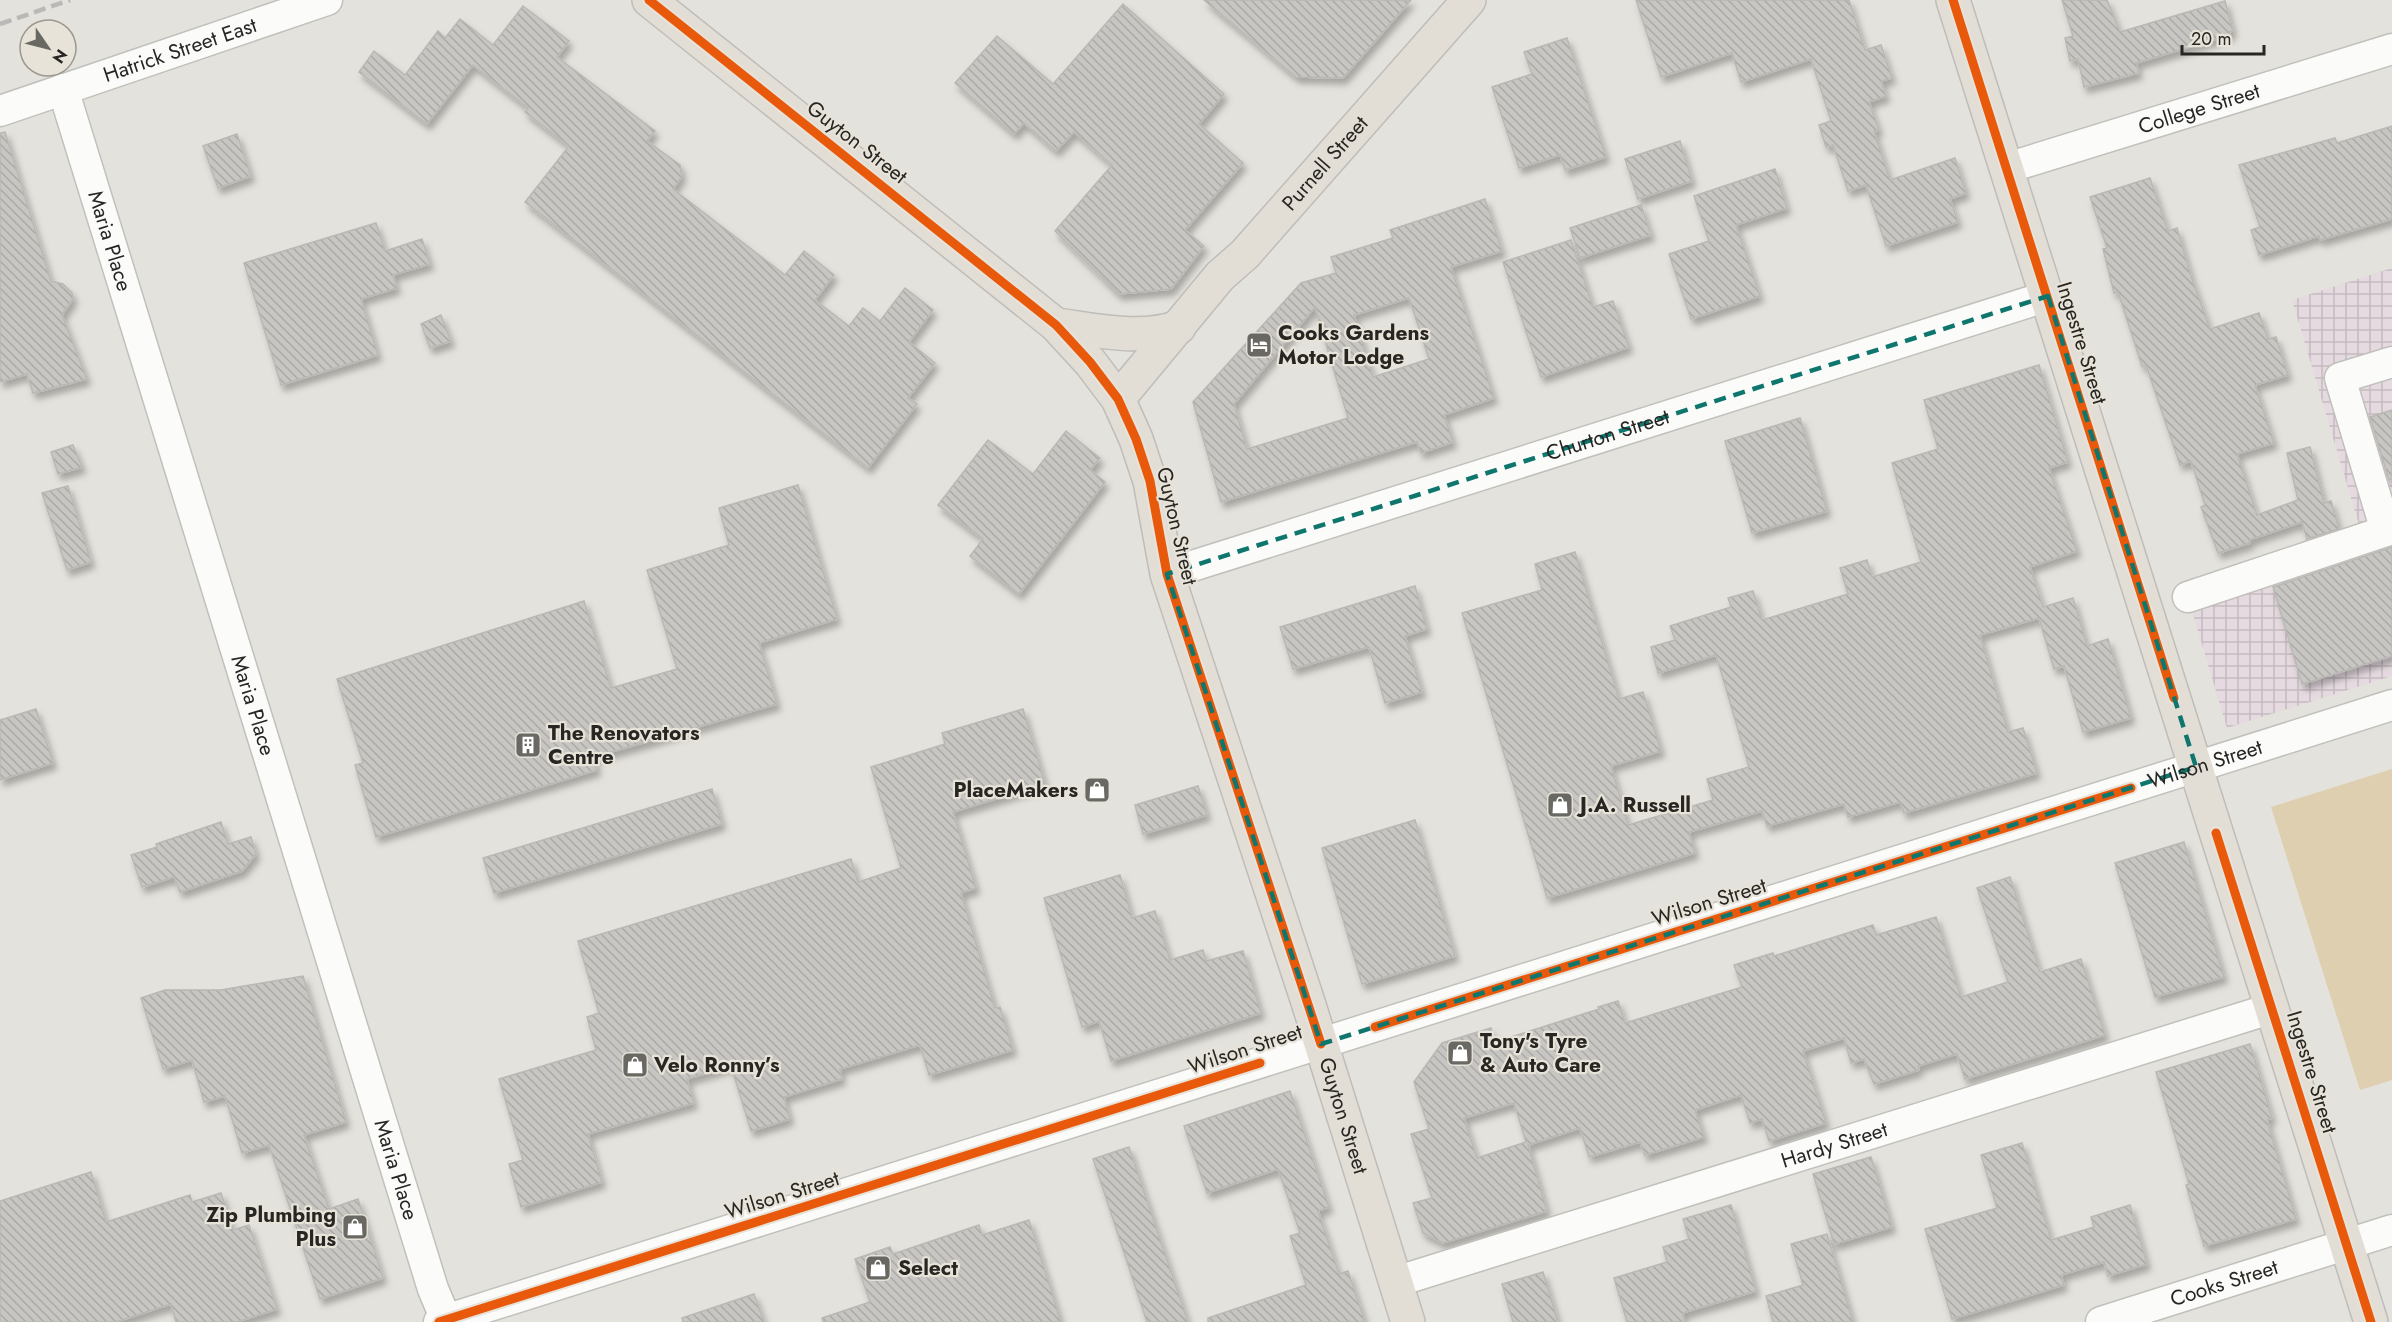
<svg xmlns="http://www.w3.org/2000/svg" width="2392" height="1322" font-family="Jost,sans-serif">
<defs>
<pattern id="industrial-grid" width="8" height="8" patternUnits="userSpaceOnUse" patternTransform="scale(1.5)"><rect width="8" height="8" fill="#e5dae0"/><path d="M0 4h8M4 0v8" fill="none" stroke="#c4bbc0"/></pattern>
<pattern id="building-back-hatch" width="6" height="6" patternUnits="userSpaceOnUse" patternTransform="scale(1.5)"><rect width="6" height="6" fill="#c7c6c2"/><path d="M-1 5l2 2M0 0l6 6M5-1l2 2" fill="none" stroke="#abaaa6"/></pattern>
<filter id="shadow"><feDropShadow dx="3.5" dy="6" stdDeviation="3" flood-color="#0004"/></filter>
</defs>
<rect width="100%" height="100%" fill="#e4e2dc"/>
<polygon fill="url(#industrial-grid)" points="2392,268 2392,676 2227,728 2183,581 2360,528 2292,300"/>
<polygon fill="#ddcfaf" points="2392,769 2392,1080 2360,1090 2271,807"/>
<g fill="url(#building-back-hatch)" stroke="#bab8b4" stroke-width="1.5" fill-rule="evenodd" filter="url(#shadow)">
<polygon points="1204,0 1411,0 1343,78 1296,77"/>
<polygon points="1636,0 1849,0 1865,50 1881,45 1892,78 1881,81 1886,96 1869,102 1879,130 1874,131 1890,180 1955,158 1966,193 1950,199 1958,222 1886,246 1866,185 1848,191 1833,145 1826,147 1819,125 1831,121 1811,59 1741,82 1732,53 1661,77"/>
<polygon points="2062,0 2107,0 2120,32 2225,1 2233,31 2229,32 2230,35 2136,63 2139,73 2084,87 2078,59 2070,61 2065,38 2073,36"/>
<polygon points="1123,4 1224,94 1199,124 1243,163 1185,230 1204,246 1171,289 1119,294 1055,231 1112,165 1074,132 1056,151 1024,123 1014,134 955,83 997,36 1053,84"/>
<polygon points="523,6 569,41 557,57 655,131 647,141 680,165 682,176 673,189 785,275 804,251 834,275 815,300 849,326 863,308 880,321 905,288 933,310 909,342 935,363 908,398 917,404 868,468 525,202 569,146 525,112 528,108 473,65 427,124 359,72 374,51 405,75 438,31 445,38 460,19 493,45"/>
<polygon points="1567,38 1606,157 1565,170 1560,155 1519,168 1492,87 1532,74 1524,52"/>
<polygon points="2392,126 2392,219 2320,240 2319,236 2259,255 2251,230 2260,227 2239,165 2335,138 2337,143"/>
<polygon points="5,132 51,281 63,284 72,293 73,299 62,315 87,379 33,393 27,374 0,382 0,133"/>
<polygon points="237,134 251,176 218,188 203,146"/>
<polygon points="1680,141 1692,181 1638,199 1625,159"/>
<polygon points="1775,169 1787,208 1736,225 1760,296 1691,319 1669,254 1709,241 1694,196"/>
<polygon points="2150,178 2168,231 2177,228 2191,276 2210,329 2259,313 2268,339 2276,337 2288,375 2255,385 2274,443 2237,454 2257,515 2298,500 2287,453 2310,447 2324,503 2331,501 2339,529 2307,539 2302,522 2249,540 2250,543 2218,553 2201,507 2205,505 2191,461 2180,465 2146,365 2142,366 2118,292 2114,293 2103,249 2107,248 2090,197"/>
<path d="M 1485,199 L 1502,251 L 1451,267 L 1494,398 L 1444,415 L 1453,442 L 1421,453 L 1417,442 L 1221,502 L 1193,402 L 1301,283 L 1336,273 L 1331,257 L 1393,238 L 1390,230 ZM 1409,298 L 1429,359 L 1373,377 L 1354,315 ZM 1315,307 L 1348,418 L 1247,449 L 1234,404 Z"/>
<polygon points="1641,205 1651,235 1580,258 1570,228"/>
<polygon points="376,223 385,251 422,239 430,264 393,275 397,288 361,299 378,355 281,385 244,263"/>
<polygon points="1571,240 1593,307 1613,301 1629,347 1541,377 1503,262"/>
<polygon points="441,315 451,341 430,348 421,324"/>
<polygon points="2039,365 2068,462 2049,468 2077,551 2030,567 2043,607 2073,598 2087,646 2108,639 2131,718 2083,732 2064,666 2054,669 2039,618 1980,635 2008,732 2023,728 2037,773 1904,813 1900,802 1848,817 1844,804 1767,826 1762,811 1689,832 1695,853 1547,898 1462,613 1542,590 1535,564 1575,552 1619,699 1643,692 1661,751 1611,766 1628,825 1713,800 1707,779 1749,767 1716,655 1658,673 1651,647 1675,640 1670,626 1731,607 1728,598 1753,591 1762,620 1848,594 1840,568 1867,560 1872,577 1921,562 1892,463 1938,449 1924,400"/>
<polygon points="2392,410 2392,479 2389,480 2370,417"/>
<polygon points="1800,418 1827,511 1752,533 1725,441"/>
<polygon points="1066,431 1100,458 1090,470 1105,482 1019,594 970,556 983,539 938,505 988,440 1033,474"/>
<polygon points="73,445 82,467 58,474 51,452"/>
<polygon points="798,485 837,619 759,643 777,704 594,757 597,770 376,837 355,765 363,763 337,679 584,601 611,688 677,669 647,570 729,545 719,508"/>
<polygon points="68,486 91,562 67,570 42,493"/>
<polygon points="2392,547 2392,656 2302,684 2273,587"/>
<polygon points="1415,586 1427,629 1405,636 1422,692 1385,703 1369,647 1293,669 1280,627"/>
<polygon points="36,709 53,763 0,780 0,720"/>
<polygon points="1023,709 1045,784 953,812 976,888 961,893 995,1008 1000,1007 1013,1050 929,1075 920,1045 840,1069 842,1079 784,1097 790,1119 751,1131 731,1066 687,1079 694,1103 588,1134 602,1182 521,1207 509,1164 523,1160 499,1079 596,1050 587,1017 599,1013 578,941 851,859 858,882 901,868 871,767 945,744 942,733"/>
<polygon points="1198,786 1207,815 1143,834 1135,805"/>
<polygon points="712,789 722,824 494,893 483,858"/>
<polygon points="1415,820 1455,956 1362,984 1322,848"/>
<polygon points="221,822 228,844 251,837 256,854 242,871 180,892 174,877 142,887 131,855 157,847 156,844"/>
<polygon points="2184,842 2224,977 2155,997 2115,863"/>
<polygon points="1120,875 1132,918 1155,911 1170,960 1203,950 1206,961 1243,951 1261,1013 1111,1061 1099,1021 1082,1027 1044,898"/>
<path d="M 2010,877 L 2040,972 L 2081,959 L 2105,1035 L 1965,1079 L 1957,1054 L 1918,1066 L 1919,1070 L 1874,1084 L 1864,1059 L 1851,1063 L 1844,1038 L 1803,1051 L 1826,1123 L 1769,1141 L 1762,1119 L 1750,1123 L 1741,1095 L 1695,1110 L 1704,1137 L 1645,1155 L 1640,1142 L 1589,1157 L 1580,1128 L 1528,1145 L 1547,1211 L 1443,1243 L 1423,1233 L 1413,1203 L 1432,1198 L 1411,1134 L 1429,1129 L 1414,1082 L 1442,1043 L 1491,1028 L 1495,1042 L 1599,1009 L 1598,1007 L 1618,1001 L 1625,1023 L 1742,987 L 1734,965 L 1773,953 L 1774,956 L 1873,925 L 1876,935 L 1936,917 L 1961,997 L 2008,982 L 1977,888 ZM 1514,1103 L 1526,1142 L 1477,1158 L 1464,1118 Z"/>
<polygon points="303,976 346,1122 304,1135 329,1209 358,1199 383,1278 320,1299 269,1145 242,1153 225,1096 204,1102 192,1060 163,1069 141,998 165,990 221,990"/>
<polygon points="2250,1044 2272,1118 2267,1120 2296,1219 2204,1246 2186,1185 2189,1184 2156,1072"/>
<polygon points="1290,1091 1329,1207 1318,1211 1339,1274 1348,1271 1365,1322 1208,1322 1208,1318 1306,1285 1290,1236 1300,1233 1278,1169 1207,1193 1184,1126"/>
<polygon points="2022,1143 2051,1240 2094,1227 2091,1217 2130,1205 2147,1264 2108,1276 2104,1262 2061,1275 2064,1285 1952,1319 1925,1229 1997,1208 1981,1155"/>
<polygon points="1129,1147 1188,1322 1147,1322 1093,1159"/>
<polygon points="1871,1157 1892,1227 1834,1244 1813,1174"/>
<polygon points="91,1172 106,1222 190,1195 192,1202 221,1193 233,1230 249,1225 277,1309 237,1322 176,1322 171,1304 116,1322 0,1322 0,1201"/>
<polygon points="1731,1205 1756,1291 1682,1313 1685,1322 1627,1322 1614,1278 1667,1262 1663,1247 1689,1239 1683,1219"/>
<polygon points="1029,1220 1061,1322 823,1322 822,1318 870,1302 855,1259 890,1247 893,1254 979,1225 982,1235"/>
<polygon points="1827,1234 1853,1322 1773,1322 1766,1296 1803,1285 1791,1244"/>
<polygon points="1543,1272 1558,1322 1513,1322 1502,1284"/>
<polygon points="754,1294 764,1322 683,1322 682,1318"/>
</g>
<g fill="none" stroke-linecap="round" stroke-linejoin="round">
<defs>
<g id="minor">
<path id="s1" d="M 63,89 L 433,1289 L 447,1322"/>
<path id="s2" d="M 0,111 L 327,0"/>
<path id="s3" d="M 2007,168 L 2392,49"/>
<path id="s4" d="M 1167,574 L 2048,296"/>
<polyline points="2188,597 2386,531 2340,378 2392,362"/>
<path id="s5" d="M 1395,1282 L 2273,1008"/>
<path id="s6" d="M 439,1322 L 2392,705"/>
<path id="s7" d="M 2101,1322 L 2392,1230"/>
</g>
<g id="major">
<path id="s8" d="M 649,0 L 1056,325 L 1090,362 L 1118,399 L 1136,439 L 1150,481 L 1167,574 L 1308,1002 L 1408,1322"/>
<polyline points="1953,0 2371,1322"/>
<path d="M 1056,325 C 1097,330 1139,341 1179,327"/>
<path id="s9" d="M 1118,399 L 1220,276 L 1245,254 L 1469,0"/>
</g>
</defs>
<use href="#minor" stroke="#c1c0bb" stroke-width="33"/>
<use href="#major" stroke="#bebdba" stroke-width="36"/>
<use href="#minor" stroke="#fbfbfa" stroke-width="30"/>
<use href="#major" stroke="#e2ddd5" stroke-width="33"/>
<polyline stroke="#bab9b7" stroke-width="4.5" stroke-dasharray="12 6" stroke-linecap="butt" points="0,24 70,0"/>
<defs>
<g id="cycleway">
<polyline points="649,0 1056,325 1090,362 1118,399 1136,439 1150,481 1167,574 1321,1044"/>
<polyline points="1953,0 2174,698"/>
<polyline points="2216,833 2371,1322"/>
<polyline points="1375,1027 2131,788"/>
<polyline points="439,1322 1260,1063"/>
</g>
</defs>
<use href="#cycleway" stroke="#e8e3d9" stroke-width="13"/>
<use href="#cycleway" stroke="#e8590c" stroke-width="9"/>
</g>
<path fill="none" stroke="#0f766e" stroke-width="4.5" stroke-dasharray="12 8" stroke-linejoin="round" d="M 2048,296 L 2196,767 L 1321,1044 L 1167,574 Z"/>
<defs>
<symbol id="hotel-square" viewBox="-11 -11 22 22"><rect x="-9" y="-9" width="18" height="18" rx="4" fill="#696863" stroke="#e8e3d9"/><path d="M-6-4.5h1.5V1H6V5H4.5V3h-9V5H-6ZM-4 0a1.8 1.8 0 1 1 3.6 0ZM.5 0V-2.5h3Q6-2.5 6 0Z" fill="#fff"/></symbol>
<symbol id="building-square" viewBox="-11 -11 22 22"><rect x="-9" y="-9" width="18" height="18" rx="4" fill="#696863" stroke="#e8e3d9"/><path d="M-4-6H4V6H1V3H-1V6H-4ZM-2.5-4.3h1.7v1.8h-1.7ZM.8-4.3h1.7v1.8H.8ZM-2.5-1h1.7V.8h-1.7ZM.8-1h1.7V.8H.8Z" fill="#fff"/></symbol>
<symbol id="shop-square" viewBox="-11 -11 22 22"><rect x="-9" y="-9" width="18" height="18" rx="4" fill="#696863" stroke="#e8e3d9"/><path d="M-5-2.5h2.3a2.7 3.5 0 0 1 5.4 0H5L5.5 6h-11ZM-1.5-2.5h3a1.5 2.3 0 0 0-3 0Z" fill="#fff"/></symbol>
</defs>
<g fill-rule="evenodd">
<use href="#hotel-square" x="1244" y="330" width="30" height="30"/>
<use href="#building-square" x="513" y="730" width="30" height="30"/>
<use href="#shop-square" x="1082" y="775" width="30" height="30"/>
<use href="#shop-square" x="1545" y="790" width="30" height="30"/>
<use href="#shop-square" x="1445" y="1038" width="30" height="30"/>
<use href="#shop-square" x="620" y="1050" width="30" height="30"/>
<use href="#shop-square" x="340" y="1212" width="30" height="30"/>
<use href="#shop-square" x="863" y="1253" width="30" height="30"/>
</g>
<g text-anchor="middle" stroke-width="4.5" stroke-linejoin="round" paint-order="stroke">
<g font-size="21" fill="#272622" stroke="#e8e3d9">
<text dy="7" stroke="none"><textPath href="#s2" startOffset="190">Hatrick Street East</textPath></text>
<text dy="7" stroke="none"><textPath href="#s3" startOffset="201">College Street</textPath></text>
<text transform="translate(857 142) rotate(38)" y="7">Guyton Street</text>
<text dy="7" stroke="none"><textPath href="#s9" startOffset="314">Purnell Street</textPath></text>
<text dy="7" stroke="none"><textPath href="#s1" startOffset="159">Maria Place</textPath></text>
<text transform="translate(2082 343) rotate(73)" y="7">Ingestre Street</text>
<text dy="7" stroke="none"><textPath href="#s4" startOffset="462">Churton Street</textPath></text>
<text transform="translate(1177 526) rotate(77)" y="7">Guyton Street</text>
<text dy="7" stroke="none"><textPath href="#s1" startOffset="645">Maria Place</textPath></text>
<text dy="7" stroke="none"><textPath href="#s6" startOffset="1852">Wilson Street</textPath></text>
<text transform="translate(1709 902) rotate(-17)" y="7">Wilson Street</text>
<text transform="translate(1245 1049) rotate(-18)" y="7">Wilson Street</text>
<text transform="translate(2312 1072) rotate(73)" y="7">Ingestre Street</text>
<text dy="7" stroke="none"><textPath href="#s8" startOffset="1370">Guyton Street</textPath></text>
<text dy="7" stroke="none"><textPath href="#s5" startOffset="460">Hardy Street</textPath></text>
<text dy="7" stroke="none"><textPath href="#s1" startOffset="1131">Maria Place</textPath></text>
<text transform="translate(782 1195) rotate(-17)" y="7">Wilson Street</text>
<text dy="7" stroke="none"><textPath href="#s7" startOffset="129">Cooks Street</textPath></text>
</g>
<g font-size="21" font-weight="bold" fill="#272622" stroke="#e8e3d9" text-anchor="start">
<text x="1278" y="340">Cooks Gardens<tspan x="1278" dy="24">Motor Lodge</tspan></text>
<text x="548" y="740">The Renovators<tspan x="548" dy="24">Centre</tspan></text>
<text x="1078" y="797" text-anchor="end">PlaceMakers</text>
<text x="1580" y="812">J.A. Russell</text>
<text x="1480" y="1048">Tony's Tyre<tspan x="1480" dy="24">&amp; Auto Care</tspan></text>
<text x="654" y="1072">Velo Ronny’s</text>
<text x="336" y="1222" text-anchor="end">Zip Plumbing<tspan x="336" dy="24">Plus</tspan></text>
<text x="898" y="1275">Select</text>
</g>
</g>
<g transform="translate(48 48) rotate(125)"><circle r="28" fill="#e8e3d9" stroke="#9b9790" stroke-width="1.5"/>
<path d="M0-4.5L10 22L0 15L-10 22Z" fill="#696863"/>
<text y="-9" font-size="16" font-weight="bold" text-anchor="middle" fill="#272622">N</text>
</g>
<path d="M2182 45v9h82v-9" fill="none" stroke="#272622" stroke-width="3"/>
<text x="2191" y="45" font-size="18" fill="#272622" stroke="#e8e3d9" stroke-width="4.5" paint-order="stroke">20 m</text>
</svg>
